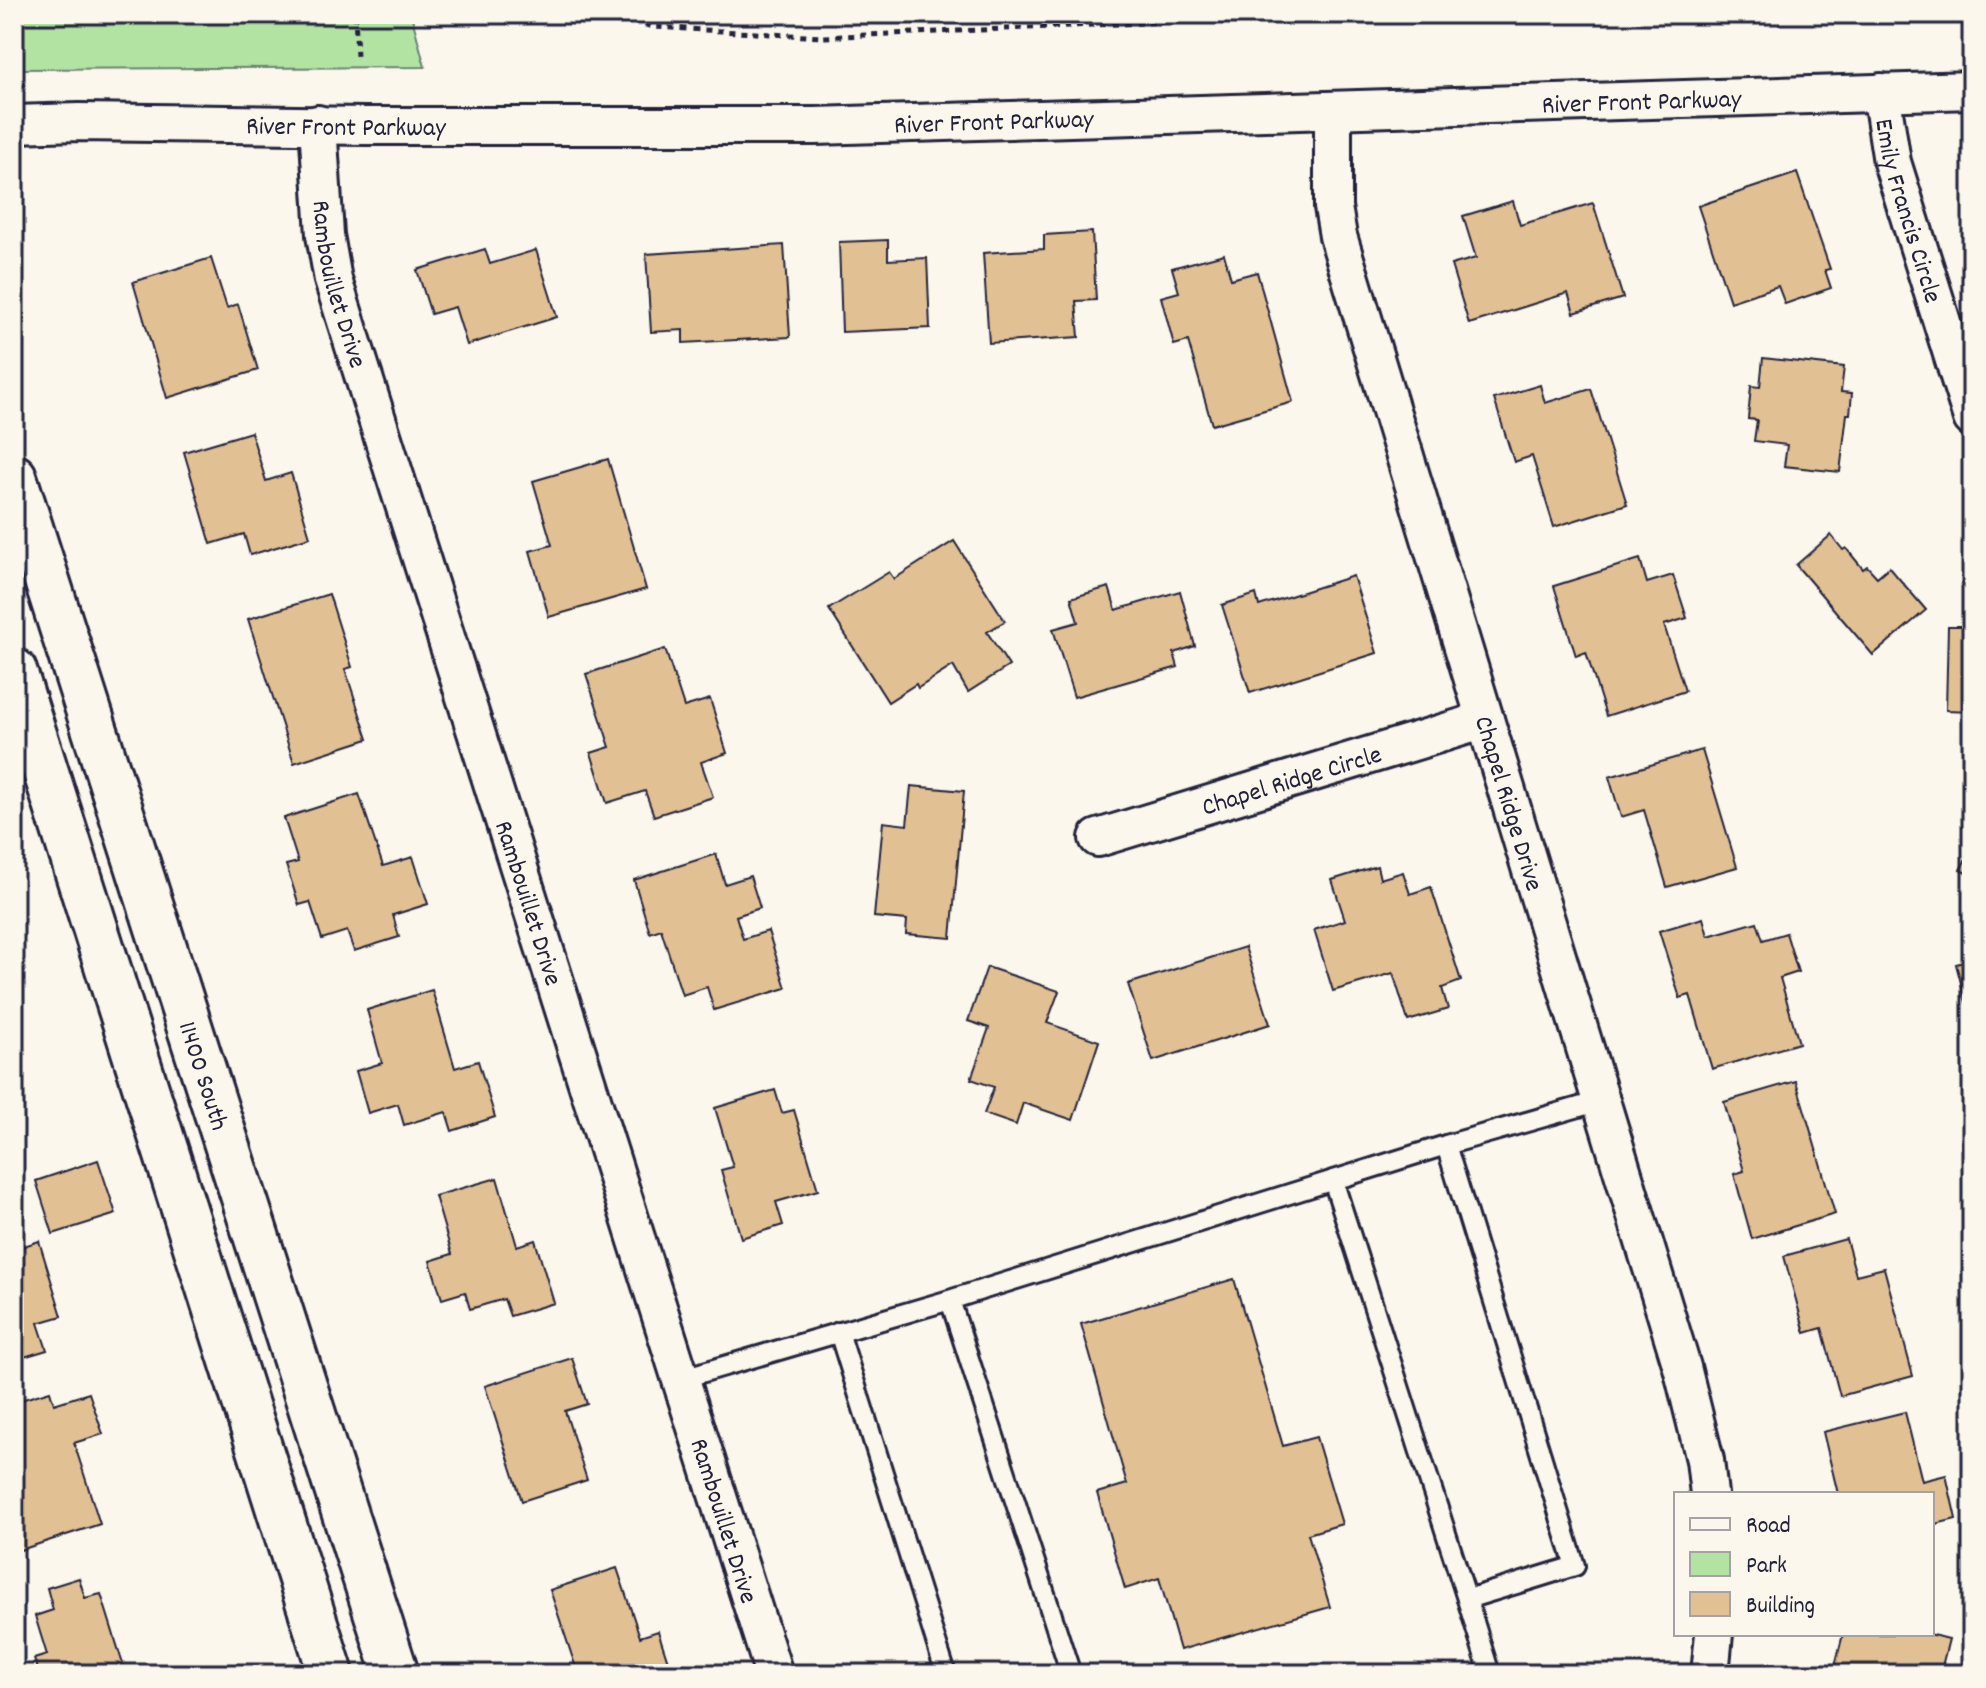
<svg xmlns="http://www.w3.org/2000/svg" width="1986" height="1688" font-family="Dekko,sans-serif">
<rect width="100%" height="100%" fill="#fbf7ec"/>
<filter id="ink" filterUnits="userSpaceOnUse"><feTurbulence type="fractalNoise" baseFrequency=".0125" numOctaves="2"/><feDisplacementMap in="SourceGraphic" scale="16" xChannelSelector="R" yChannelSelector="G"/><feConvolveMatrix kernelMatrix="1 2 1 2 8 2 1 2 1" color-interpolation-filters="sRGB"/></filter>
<g filter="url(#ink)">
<polygon fill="#b2e3a3" stroke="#6a826f" stroke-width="2" points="14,14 411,14 425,67 14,69"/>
<g fill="#e1c194" stroke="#22223b" stroke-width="2">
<polygon points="1797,173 1830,269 1825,270 1831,288 1785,304 1778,286 1730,302 1698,206"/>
<polygon points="1513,201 1520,225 1593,203 1623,298 1574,313 1568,293 1469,324 1451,265 1476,258 1463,216"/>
<polygon points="1092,232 1096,300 1076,301 1079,337 989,343 983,253 1044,249 1044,235"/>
<polygon points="888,240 888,260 927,258 930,328 842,332 839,242"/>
<polygon points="784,245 790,337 683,343 683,330 651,332 646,254"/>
<polygon points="485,249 490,264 536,250 557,317 467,345 455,307 431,314 417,270"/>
<polygon points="1224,254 1231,279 1257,272 1293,402 1212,425 1188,341 1174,345 1161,297 1179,292 1172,268"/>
<polygon points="211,258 227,308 238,304 258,370 167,398 133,282"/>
<polygon points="1763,358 1844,367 1841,392 1852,393 1850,414 1847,414 1840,472 1784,466 1787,445 1754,441 1757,420 1748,419 1751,386 1760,387"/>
<polygon points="1540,385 1545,403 1591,389 1627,504 1554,527 1532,456 1514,462 1494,399"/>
<polygon points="251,432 266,481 291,473 310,537 250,555 244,534 211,544 184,452"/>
<polygon points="608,459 646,589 549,617 530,551 552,545 533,481"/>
<polygon points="1831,535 1843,550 1846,548 1863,569 1867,566 1877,577 1889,567 1926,610 1873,655 1796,565"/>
<polygon points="954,541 1005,621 987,632 1009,666 968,692 953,666 918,688 916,684 888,702 829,609 889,572 894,579"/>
<polygon points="1640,559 1647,583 1673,575 1687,618 1664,625 1685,691 1606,716 1586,652 1576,656 1554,586"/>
<polygon points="1353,576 1377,653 1250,693 1222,605 1256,594 1259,606"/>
<polygon points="1109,587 1116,610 1180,591 1195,646 1174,653 1178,667 1074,697 1053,629 1078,622 1071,598"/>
<polygon points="329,594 352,667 345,669 368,739 294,763 248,619"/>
<polygon points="1971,618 1972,618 1972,711 1946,710 1948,626 1971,626"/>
<polygon points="665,649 684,707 710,699 727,753 701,762 713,797 654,816 645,791 607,803 591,753 610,747 586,674"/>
<polygon points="1702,750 1737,867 1667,887 1644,810 1621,817 1609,777"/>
<polygon points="911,786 964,791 951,938 906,934 907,920 874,917 883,822 907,825"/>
<polygon points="359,794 383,866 413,857 428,904 393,915 399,937 354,951 347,931 322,939 310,902 299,905 286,865 298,862 284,818"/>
<polygon points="1972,847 1972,876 1960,870"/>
<polygon points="716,854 725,884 750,876 760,908 736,916 743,939 768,931 786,988 714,1010 707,987 682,995 661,929 650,933 634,880"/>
<polygon points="1377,866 1380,879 1403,872 1410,894 1431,887 1461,981 1442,988 1448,1009 1408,1021 1393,973 1333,991 1314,930 1345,920 1332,880"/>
<polygon points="1703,918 1708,936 1757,922 1763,940 1786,933 1798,972 1780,978 1799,1043 1712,1069 1690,995 1680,998 1659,931"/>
<polygon points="1245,947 1270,1024 1153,1061 1128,984"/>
<polygon points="1972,960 1972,1025 1956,964"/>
<polygon points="987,967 1059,991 1047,1023 1099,1041 1073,1120 1023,1103 1016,1125 984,1114 994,1087 971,1079 989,1028 968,1021"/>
<polygon points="432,990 455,1068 478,1061 495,1117 452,1131 446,1112 404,1125 398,1104 368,1113 356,1071 382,1063 367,1010"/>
<polygon points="1796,1081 1835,1214 1752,1239 1734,1174 1744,1171 1724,1102"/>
<polygon points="775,1090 782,1113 794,1110 818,1190 776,1202 783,1225 741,1238 721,1170 733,1167 715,1108"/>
<polygon points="98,1160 116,1214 53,1234 36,1181"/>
<polygon points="497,1178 517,1246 535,1240 554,1303 510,1316 504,1299 470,1309 465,1292 442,1299 430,1261 452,1254 435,1196"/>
<polygon points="14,1222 21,1247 39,1241 62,1316 38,1323 47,1350 14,1360"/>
<polygon points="1846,1239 1856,1275 1884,1268 1913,1376 1840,1396 1822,1328 1805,1333 1784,1256"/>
<polygon points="1234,1279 1283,1446 1316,1437 1342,1524 1308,1534 1330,1607 1180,1650 1159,1578 1125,1589 1097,1493 1127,1484 1081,1324"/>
<polygon points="572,1358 587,1404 565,1411 587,1480 522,1501 485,1386"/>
<polygon points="50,1391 54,1404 89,1393 103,1434 74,1443 100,1524 14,1552 14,1510 20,1508 14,1490 14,1402"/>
<polygon points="1905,1412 1922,1481 1946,1475 1956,1519 1932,1525 1932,1494 1838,1494 1823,1432"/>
<polygon points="617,1568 640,1637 658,1631 672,1674 578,1674 550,1590"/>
<polygon points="79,1578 85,1598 101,1594 126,1674 39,1674 34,1659 47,1655 35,1616 53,1610 47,1588"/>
<polygon points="1843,1634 1928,1634 1949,1639 1940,1674 1833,1674"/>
</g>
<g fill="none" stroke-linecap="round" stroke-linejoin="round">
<defs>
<g id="lane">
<polyline points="1333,1180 1467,1599"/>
<polyline points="950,1300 1071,1674"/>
<polyline points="839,1332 946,1674"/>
<polyline points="680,1379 943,1302 1446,1145"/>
<polyline points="1490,1674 1467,1599 1575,1566 1446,1145 1600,1101"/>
</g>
<g id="street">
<path id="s1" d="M 1881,92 L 1892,162 L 1972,418"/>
<path id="s2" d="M 1333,111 L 1333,207 L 1338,236 L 1682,1367 L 1705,1460 L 1709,1494"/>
<path id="s3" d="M 14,124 L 79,122 L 365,126 L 815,126 L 1972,90"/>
<path id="s4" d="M 318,124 L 325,235 L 333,280 L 774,1674"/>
<path id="s5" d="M 1098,838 L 1485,720"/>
<polyline points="1710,1674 1714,1634"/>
</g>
<g id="primary">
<path id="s6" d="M 14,477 L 396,1674"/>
<polyline points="14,671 331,1674"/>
</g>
</defs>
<use href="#lane" stroke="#22223b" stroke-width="24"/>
<use href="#street" stroke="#22223b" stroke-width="42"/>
<use href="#primary" stroke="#22223b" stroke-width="50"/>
<g stroke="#22223b" stroke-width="5" stroke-dasharray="6 6" stroke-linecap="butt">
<polyline points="355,14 357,57"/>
<polyline points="598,14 654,27 822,37 1345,14"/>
</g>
<use href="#lane" stroke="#fbf7ec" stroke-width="18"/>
<use href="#street" stroke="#fbf7ec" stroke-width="36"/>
<use href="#primary" stroke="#fbf7ec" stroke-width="44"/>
</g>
</g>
<g text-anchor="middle" stroke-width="8" stroke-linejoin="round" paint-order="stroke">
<g font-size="26" fill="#22223b" stroke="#fbf7ec">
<text dy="9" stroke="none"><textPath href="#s3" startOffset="1628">River Front Parkway</textPath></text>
<text dy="9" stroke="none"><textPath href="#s3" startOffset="980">River Front Parkway</textPath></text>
<text dy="9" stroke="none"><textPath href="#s3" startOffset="332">River Front Parkway</textPath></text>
<text dy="9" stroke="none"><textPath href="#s1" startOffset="122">Emily Francis Circle</textPath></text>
<text dy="9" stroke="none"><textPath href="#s4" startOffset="162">Rambouillet Drive</textPath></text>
<text dy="9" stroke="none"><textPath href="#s5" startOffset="202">Chapel Ridge Circle</textPath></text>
<text dy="9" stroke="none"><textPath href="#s2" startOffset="718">Chapel Ridge Drive</textPath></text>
<text dy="9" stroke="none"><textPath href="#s4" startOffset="810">Rambouillet Drive</textPath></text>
<text dy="9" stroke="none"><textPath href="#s6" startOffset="628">11400 South</textPath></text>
<text dy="9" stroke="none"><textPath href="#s4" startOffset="1458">Rambouillet Drive</textPath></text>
</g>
</g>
<rect width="1986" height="1688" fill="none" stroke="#fbf7ec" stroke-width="48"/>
<rect x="24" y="24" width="1938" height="1640" fill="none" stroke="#22223b" stroke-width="3" filter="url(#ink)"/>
<rect x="1674" y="1492" width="260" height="144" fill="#fbf7ec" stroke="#a4a2a5" stroke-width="2"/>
<rect x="1690" y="1518" width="40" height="12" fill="#fbf7ec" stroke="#a4a2a5" stroke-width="2"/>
<text x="1746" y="1532" font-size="24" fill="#22223b">Road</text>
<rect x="1690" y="1552" width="40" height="24" fill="#b2e3a3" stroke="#a4a2a5" stroke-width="2"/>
<text x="1746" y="1572" font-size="24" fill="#22223b">Park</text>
<rect x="1690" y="1592" width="40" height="24" fill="#e1c194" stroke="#a4a2a5" stroke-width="2"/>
<text x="1746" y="1612" font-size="24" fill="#22223b">Building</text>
</svg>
